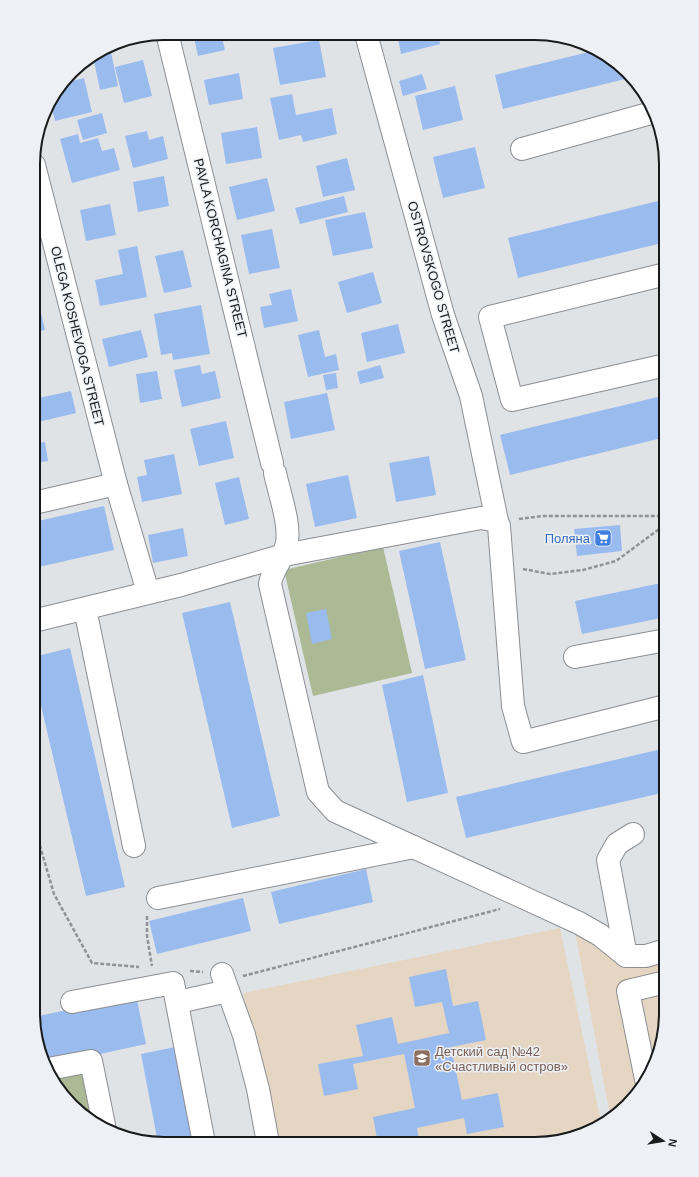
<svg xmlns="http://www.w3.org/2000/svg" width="699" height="1177" font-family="Arial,sans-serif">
<rect width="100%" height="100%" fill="#e0e3e6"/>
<g fill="#e5d6c4">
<polygon points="560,928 601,1122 585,1134 535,1144 273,1143 243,993"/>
<polygon points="575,932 666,958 666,1022 659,1055 639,1093 610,1115"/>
</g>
<g fill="#acb995">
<polygon points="383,547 412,673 313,696 284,570"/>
<polygon points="91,1061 104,1125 84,1117 48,1069"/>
</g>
<g fill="#9abbee">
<polygon points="193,33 221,33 225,50 198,56"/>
<polygon points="397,34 438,34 440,44 401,54"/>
<polygon points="319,40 326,77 280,85 273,48"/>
<polygon points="110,47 118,86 100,90 93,56"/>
<polygon points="593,51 615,60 629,78 503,109 495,75"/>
<polygon points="143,60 152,96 124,103 115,67"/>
<polygon points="239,73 243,99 209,105 204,80"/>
<polygon points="422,74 427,89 403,96 399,81"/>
<polygon points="84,78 92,112 55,121 50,101 64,83"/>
<polygon points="455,86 463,120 423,130 415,96"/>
<polygon points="292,94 296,115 332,108 337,134 303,142 301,135 279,140 270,98"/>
<polygon points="102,113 107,133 83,140 77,120"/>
<polygon points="257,127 262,158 226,164 221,133"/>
<polygon points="147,131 149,140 163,136 168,159 133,168 125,136"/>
<polygon points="78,134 80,143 98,138 102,151 114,148 120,170 72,183 60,139"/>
<polygon points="475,147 485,188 443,198 433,157"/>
<polygon points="347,158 355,190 323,197 316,166"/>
<polygon points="164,176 169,206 138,212 133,182"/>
<polygon points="267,178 275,211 237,220 229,187"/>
<polygon points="344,196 348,212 300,224 295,208"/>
<polygon points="666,199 666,242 518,278 508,238"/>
<polygon points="110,204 116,235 86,241 80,210"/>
<polygon points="365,212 373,248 333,256 325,220"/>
<polygon points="272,229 280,268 249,274 241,235"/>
<polygon points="137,246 147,297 100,306 95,280 123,274 118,250"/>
<polygon points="183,250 192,287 164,293 155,256"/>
<polygon points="373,272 382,303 347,313 338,282"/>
<polygon points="291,289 298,321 264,328 260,307 272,305 269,294"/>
<polygon points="34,291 36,291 45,330 34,332"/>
<polygon points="201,305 210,354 173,360 172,353 161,355 154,314"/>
<polygon points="398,324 405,353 367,362 361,333"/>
<polygon points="141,330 148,357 109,367 102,339"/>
<polygon points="319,330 325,357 336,354 339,370 308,377 298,335"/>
<polygon points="200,365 202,374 215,371 221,398 182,407 174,370"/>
<polygon points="380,365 384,378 360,384 357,372"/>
<polygon points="157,371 162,399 140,403 136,374"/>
<polygon points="336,373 338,388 326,390 323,375"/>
<polygon points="71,391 76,413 34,423 34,399"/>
<polygon points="327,393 335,430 291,439 284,402"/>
<polygon points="666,395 666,437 510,475 500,435"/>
<polygon points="226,421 234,458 199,466 190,429"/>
<polygon points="45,442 48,461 34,463 34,443"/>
<polygon points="174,454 182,494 142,502 137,477 147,475 144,460"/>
<polygon points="429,456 436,495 396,502 389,463"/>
<polygon points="348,475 357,518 315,527 306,484"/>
<polygon points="239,477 249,519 225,525 215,483"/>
<polygon points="104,506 114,550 34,568 34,522"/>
<polygon points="620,525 622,551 577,556 574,529"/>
<polygon points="183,528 188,556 153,563 148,535"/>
<polygon points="440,542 466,660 425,669 399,551"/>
<polygon points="666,582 666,617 582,634 575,601"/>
<polygon points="230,602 280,816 232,828 182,613"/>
<polygon points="326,609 332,639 312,644 306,613"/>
<polygon points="70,648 125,887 86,896 33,672 33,657"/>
<polygon points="423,675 448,793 407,802 382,685"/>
<polygon points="666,748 666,792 466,838 456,797"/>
<polygon points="366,869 373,902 279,924 271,892"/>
<polygon points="243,898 251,931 157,954 149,921"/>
<polygon points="446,969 453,1006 478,1001 486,1040 451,1047 462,1100 498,1093 504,1127 467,1134 464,1118 417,1128 420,1144 378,1144 373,1117 415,1108 404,1054 353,1064 358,1089 324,1096 318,1064 363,1056 356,1025 392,1017 398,1044 449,1033 442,1002 415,1007 409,977"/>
<polygon points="136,995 146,1044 45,1066 43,1063 34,1017"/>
<polygon points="180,1046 199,1143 158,1143 141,1054"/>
</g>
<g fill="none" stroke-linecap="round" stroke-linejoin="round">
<defs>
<g id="minor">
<polyline points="167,33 272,463"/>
<polyline points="366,34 443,315 471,396 497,521"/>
<polyline points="522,149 655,112"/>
<polyline points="34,165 116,484"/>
<polyline points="666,365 512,400 490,317 666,274"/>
<path d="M 275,473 C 279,493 292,527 286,547 C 282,560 272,570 270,584 L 318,792 L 335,811 L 579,923 L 600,935 L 626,956 L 646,956 L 666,950"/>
<polyline points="34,503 116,484 148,592"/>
<polyline points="85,609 134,846"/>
<polyline points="33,621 181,585 284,555 481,518 497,521 499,526 513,706 523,742 666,706"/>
<polyline points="575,657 666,640"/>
<polyline points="158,898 414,847"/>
<polyline points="626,956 608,860 617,844 633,834"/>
<polyline points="222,974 244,1035 258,1089 268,1143"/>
<polyline points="72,1002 173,983 204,1143"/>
<polyline points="178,1002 228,991"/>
<polyline points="48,1069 91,1061 104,1125"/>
<polyline points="646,1079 628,991 666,982"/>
</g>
</defs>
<use href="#minor" stroke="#8c8e92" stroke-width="24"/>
<g stroke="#909295" stroke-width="2.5" stroke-dasharray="4 2" stroke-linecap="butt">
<polyline points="519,519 543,516 666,516"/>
<polyline points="523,569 550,574 583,570 616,561 666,524"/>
<polyline points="33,822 54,894 92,963 139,967"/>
<polyline points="147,916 147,936 152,966"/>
<polyline points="190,971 203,972"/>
<polyline points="243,976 500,909"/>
</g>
<use href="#minor" stroke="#fff" stroke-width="22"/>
</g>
<defs>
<symbol id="supermarket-square" viewBox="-11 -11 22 22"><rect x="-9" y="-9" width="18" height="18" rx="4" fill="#3f7fe0" stroke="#edf0f4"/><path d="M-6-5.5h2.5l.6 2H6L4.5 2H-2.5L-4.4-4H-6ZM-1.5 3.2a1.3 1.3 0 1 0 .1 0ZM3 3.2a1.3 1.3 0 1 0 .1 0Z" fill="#fff"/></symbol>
<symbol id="school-square" viewBox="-11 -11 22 22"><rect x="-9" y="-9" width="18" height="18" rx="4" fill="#8d6e63" stroke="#edf0f4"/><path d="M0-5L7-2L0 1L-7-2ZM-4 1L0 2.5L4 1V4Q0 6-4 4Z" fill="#fff"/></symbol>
</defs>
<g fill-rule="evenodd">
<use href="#supermarket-square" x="593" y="528" width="20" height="20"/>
<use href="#school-square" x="412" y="1048" width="20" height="20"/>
</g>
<g text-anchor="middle" stroke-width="3" stroke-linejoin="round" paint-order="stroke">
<g font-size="13" fill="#191a1c" stroke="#edf0f4">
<text transform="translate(221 248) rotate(76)" y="5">PAVLA KORCHAGINA STREET</text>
<text transform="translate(434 277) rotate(74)" y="5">OSTROVSKOGO STREET</text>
<text transform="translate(78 336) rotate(76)" y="5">OLEGA KOSHEVOGA STREET</text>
</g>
<g font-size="13" fill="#366cbe" stroke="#edf0f4" text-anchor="end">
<text x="590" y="543">Поляна</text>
</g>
<g font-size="13" fill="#785e54" stroke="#edf0f4" text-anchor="start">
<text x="435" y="1056">Детский сад №42<tspan x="435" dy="15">«Счастливый остров»</tspan></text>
</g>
</g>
<path d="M0 0H699V1177H0ZM164 40H535A124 124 0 0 1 659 164V1013A124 124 0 0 1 535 1137H164A124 124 0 0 1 40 1013V164A124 124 0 0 1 164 40Z" fill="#edf0f4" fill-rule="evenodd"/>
<path fill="none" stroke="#191a1c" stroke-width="2" d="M164 40H535A124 124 0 0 1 659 164V1013A124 124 0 0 1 535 1137H164A124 124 0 0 1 40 1013V164A124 124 0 0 1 164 40Z"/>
<g transform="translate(663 1141) rotate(102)" stroke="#edf0f4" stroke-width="3" paint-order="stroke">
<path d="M0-3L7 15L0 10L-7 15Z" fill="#191a1c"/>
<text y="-6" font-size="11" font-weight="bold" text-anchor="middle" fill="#191a1c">N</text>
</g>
</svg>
